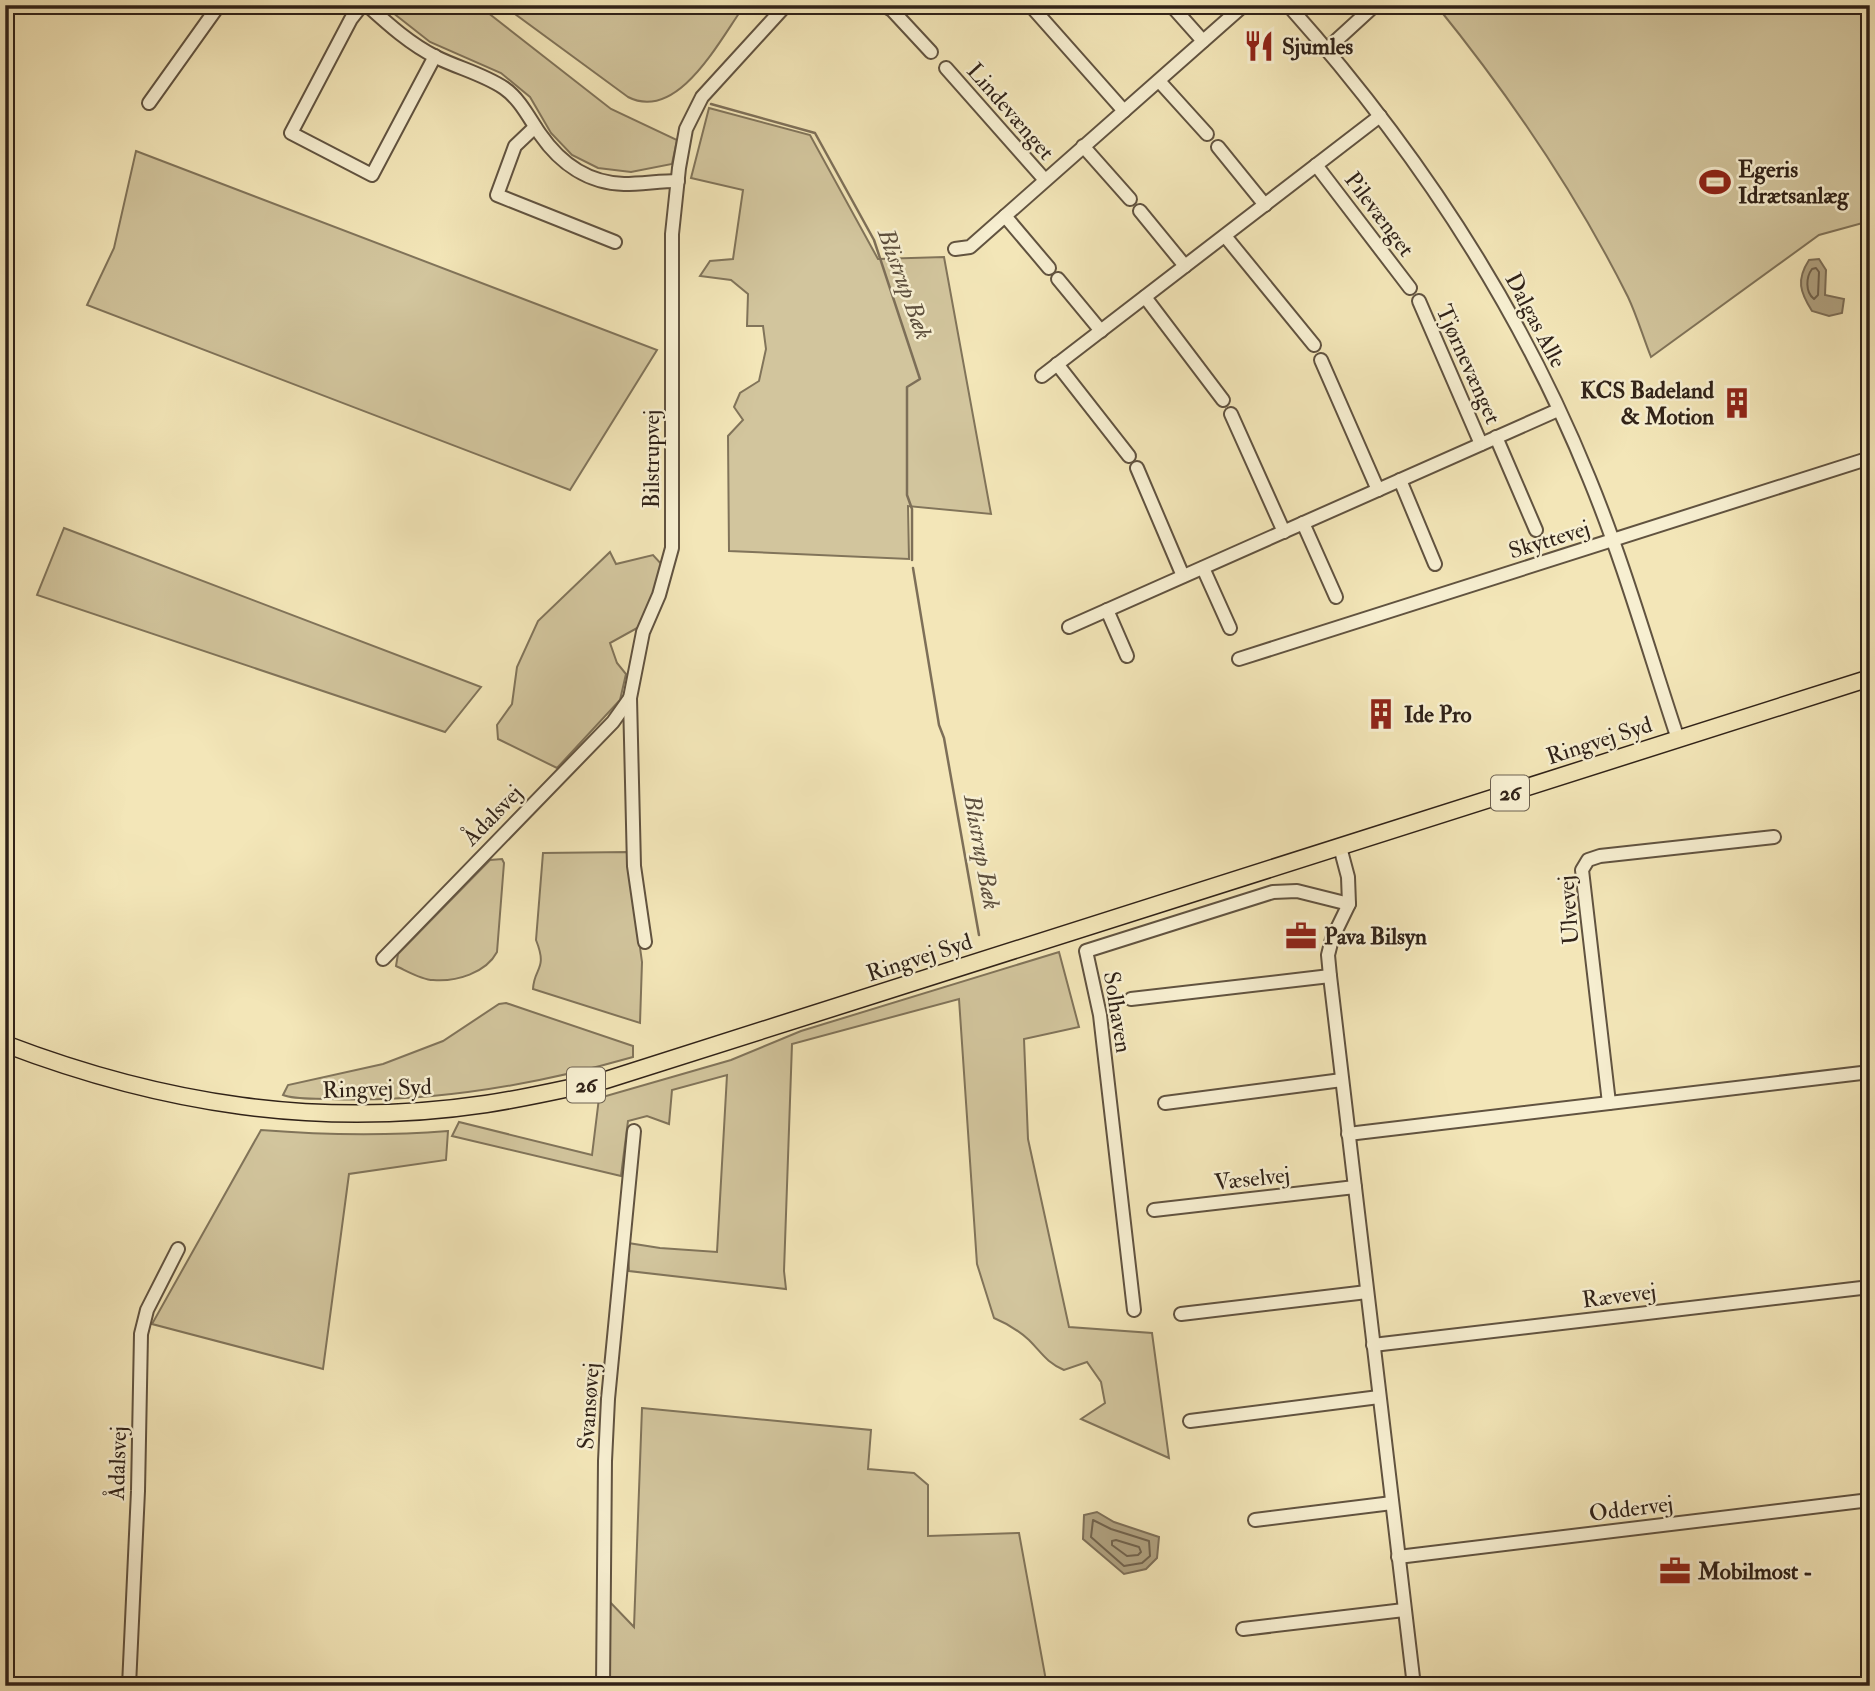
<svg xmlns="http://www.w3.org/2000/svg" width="1875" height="1691" font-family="'IM FELL Double Pica',serif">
<rect width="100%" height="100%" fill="#f3e6b8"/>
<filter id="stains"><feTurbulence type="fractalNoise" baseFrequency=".00286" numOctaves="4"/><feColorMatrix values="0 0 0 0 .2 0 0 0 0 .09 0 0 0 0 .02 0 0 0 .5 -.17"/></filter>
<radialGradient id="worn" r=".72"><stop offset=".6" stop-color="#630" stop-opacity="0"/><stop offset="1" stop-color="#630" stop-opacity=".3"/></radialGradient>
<g fill="#d2c59d" stroke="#81745a" stroke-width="2">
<polygon points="383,5 478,5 611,109 677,140 672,164 631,172 598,168 572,155 551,133 530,97 501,73 430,42"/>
<path d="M 508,5 L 739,5 L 742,9 C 718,43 677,122 628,97 L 515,14 Z"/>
<path d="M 1436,5 L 1870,5 L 1870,221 L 1819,235 L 1651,357 C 1643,337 1637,316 1628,297 C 1576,193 1509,95 1436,5 Z"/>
<polygon points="709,108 810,135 878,259 944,257 991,514 908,506 909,559 729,551 728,436 743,420 734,407 740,393 759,381 766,349 763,326 747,326 748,294 731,280 700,276 710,261 733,259 743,190 691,178"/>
<polygon points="136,151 657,350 570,490 87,305 114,248"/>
<polygon points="64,528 481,687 445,732 37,595"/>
<polygon points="610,552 616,564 653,555 664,567 639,627 610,643 617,663 626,674 620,700 557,768 498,739 497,725 512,704 517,667 538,621"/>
<path d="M 627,852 L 642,962 L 640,1023 L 533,989 C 534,967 548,970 536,940 L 543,853 Z"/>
<path d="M 502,859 L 504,863 L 497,952 C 486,973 456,982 433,980 C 422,980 407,971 396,966 L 398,954 L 490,860 Z"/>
<path d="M 1059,952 L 1079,1027 L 1024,1039 L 1028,1139 L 1069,1327 L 1152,1333 L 1169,1458 L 1081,1419 L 1105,1403 L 1101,1382 L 1087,1362 L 1064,1370 C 1046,1362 1042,1353 1029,1340 C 1019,1331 1006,1323 994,1318 L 977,1264 L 959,999 L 792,1044 L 784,1271 L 786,1289 L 629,1271 L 628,1243 L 660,1248 L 717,1252 L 727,1075 L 672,1090 L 669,1124 L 647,1116 L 628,1121 L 621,1176 L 452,1136 L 459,1122 L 592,1155 L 599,1098 L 731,1060 L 801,1031 Z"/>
<path d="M 506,1003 L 633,1046 L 633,1057 C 535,1085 432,1103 330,1099 C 316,1098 295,1100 283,1095 L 288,1085 L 383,1064 L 443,1041 L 499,1004 Z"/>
<path d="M 261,1130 C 323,1135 385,1136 448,1131 L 446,1160 L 349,1174 L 323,1369 L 152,1324 Z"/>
<polygon points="642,1408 871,1430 868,1469 914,1473 928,1485 928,1536 1019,1533 1047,1686 607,1686 608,1600 634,1627"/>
</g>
<g fill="#b1a382" stroke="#7d6f58" stroke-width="2">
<path d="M 1819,259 L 1826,270 L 1825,295 L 1844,299 L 1842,313 L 1829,316 L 1812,311 C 1800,292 1796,280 1809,260 Z"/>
<polygon points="1097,1512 1114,1522 1159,1537 1157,1558 1146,1569 1124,1574 1083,1539 1084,1515"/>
</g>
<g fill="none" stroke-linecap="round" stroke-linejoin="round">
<g stroke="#70624d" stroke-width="2">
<path d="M 1816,268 L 1819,272 L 1818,295 L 1814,299 C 1805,292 1806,277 1812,269 Z"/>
<polygon points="1093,1520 1111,1529 1149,1541 1150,1556 1142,1563 1124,1566 1091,1537"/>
<polygon points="1116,1540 1139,1547 1141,1552 1138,1555 1127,1556 1112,1545 1112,1541"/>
</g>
<g stroke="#7d6f58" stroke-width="2.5">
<polyline points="711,104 815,133 874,240 920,379 907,387 907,495 912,509 912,560"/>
<polyline points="913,568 939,725 944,738 979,935"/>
</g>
<defs>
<g id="minor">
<polyline points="362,5 351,19 291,133 372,175 435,56"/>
<path d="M 367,5 C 388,24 410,44 436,57 C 458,68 483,74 504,88 C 520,99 529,118 540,134 C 560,163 588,183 624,184 C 642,184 660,181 678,181"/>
<polyline points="883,5 892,10 931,52"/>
<polyline points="1030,5 1124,111"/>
<polyline points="1171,5 1203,41"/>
<path d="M 1288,5 C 1413,145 1518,303 1589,478 C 1624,563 1649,652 1678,739"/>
<polyline points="1327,49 1375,5"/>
<polyline points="946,68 1045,180"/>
<polyline points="1159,81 1207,134"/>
<polyline points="149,103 219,5"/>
<polyline points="535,127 515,146 497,195 615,242"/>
<polyline points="1083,146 1130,199"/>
<polyline points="1218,147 1265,205"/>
<polyline points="1316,165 1410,288"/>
<polyline points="1140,211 1185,266"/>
<polyline points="1005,216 1049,268"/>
<polyline points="1225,236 1314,345"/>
<polyline points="955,249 970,247 1244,5"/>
<polyline points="1058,279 1101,331"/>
<polyline points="1145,297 1223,400"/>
<polyline points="1419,301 1481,444"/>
<polyline points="1321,360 1378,490"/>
<polyline points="1057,364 1129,456"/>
<polyline points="1042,376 1380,116"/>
<polyline points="1231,414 1284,532"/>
<polyline points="1496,437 1536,530"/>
<polyline points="1137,468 1183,576"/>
<polyline points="1400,480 1435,564"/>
<polyline points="1303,523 1336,597"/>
<polyline points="1203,568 1230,628"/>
<polyline points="1107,610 1127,656"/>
<polyline points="1069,627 1558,410"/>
<polyline points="1239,659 1870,458"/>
<polyline points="1340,847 1348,877 1349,904 1332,939 1328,955 1330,976 1414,1686"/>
<polyline points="645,942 634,866 630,698 643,632 659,595 672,548 672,234 679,168 686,129 702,97 786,5"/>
<polyline points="383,959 613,722 630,698"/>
<polyline points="1131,999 1330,976"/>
<polyline points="1165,1103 1342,1080"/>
<polyline points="1609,1103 1582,870 1588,860 1600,856 1774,837"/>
<polyline points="1348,1134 1870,1072"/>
<polyline points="1154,1210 1355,1187"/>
<polyline points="1134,1310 1100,1015 1086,951 1273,892 1297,891 1349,904"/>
<polyline points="1181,1314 1367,1292"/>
<polyline points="1373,1345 1870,1287"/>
<polyline points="1190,1421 1379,1397"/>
<polyline points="1255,1520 1392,1503"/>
<polyline points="1398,1557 1870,1500"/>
<polyline points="1243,1629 1404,1610"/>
<polyline points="129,1686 138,1491 141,1334 147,1310 178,1249"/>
<polyline points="603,1686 605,1461 608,1399 634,1131"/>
</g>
<path id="major" d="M 5,1044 C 162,1104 318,1129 486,1104 C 526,1098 566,1089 606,1080 L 1870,678"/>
</defs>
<use href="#minor" stroke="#615340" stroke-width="16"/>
<use href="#major" stroke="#302218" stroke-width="19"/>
<use href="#minor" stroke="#f7efd1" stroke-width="12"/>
<use href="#major" stroke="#f3e6b8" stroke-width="16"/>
</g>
<defs>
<symbol id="restaurant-bare" viewBox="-9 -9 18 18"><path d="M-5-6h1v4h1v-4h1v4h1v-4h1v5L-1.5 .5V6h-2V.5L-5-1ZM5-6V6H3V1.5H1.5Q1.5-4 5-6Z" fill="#8f2418" stroke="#f7efd1" stroke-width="2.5" paint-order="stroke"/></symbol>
<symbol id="stadium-bare" viewBox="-9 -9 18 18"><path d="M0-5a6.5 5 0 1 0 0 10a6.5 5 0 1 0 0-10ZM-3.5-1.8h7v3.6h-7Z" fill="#8f2418" stroke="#f7efd1" stroke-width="2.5" paint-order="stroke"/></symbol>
<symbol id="building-bare" viewBox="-9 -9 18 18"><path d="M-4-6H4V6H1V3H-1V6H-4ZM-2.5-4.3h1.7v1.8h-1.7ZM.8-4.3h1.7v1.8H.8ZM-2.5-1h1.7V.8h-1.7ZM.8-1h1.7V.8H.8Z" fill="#8f2418" stroke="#f7efd1" stroke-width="2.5" paint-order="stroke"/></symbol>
<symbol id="office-bare" viewBox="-9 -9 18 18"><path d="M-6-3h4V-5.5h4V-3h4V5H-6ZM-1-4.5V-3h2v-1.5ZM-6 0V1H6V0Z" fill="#8f2418" stroke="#f7efd1" stroke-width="2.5" paint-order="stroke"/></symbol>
</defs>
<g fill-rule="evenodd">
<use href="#restaurant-bare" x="1237" y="24" width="44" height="44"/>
<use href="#stadium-bare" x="1693" y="160" width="44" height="44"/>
<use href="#building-bare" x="1715" y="381" width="44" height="44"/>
<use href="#building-bare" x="1359" y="692" width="44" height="44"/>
<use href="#office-bare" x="1279" y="914" width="44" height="44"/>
<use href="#office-bare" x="1653" y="1549" width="44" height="44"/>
</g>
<g text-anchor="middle" stroke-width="5" stroke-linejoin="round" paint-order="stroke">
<g fill="#f7efd1" stroke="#6c6050" stroke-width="2">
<rect x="1491" y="775.5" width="38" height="35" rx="5"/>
<rect x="567" y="1067.5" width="38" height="35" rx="5"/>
</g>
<g font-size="21" font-weight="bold" fill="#302218">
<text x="1510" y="800">26</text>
<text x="586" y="1092">26</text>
</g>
<g font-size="23" font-weight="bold" fill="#302218" stroke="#f7efd1" text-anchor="start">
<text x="1282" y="54">Sjumles</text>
<text x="1738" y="177">Egeris<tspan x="1738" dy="26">Idrætsanlæg</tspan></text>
<text x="1714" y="398" text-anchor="end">KCS Badeland<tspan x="1714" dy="26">&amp; Motion</tspan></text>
<text x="1404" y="722">Ide Pro</text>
<text x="1324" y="944">Pava Bilsyn</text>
<text x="1698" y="1579">Mobilmost -</text>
</g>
<g font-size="23" fill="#302218" stroke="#f7efd1">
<text transform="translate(1011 111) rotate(49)" y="8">Lindevænget</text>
<text transform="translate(1380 214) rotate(53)" y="8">Pilevænget</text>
<text transform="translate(1536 320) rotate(62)" y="8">Dalgas Alle</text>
<text transform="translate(1469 364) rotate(66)" y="8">Tjørnevænget</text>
<text transform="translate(651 459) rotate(-90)" y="8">Bilstrupvej</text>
<text transform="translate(1549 539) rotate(-17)" y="8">Skyttevej</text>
<text transform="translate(1599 740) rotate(-18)" y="8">Ringvej Syd</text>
<text transform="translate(492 815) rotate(-46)" y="8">Ådalsvej</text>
<text transform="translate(1568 910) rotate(-94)" y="8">Ulvevej</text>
<text transform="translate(919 957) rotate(-18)" y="8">Ringvej Syd</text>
<text transform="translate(1118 1012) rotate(81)" y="8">Solhaven</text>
<text transform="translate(377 1088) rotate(-2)" y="8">Ringvej Syd</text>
<text transform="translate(1252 1178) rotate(-6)" y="8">Væselvej</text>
<text transform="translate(1619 1295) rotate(-7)" y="8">Rævevej</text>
<text transform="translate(588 1406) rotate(-86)" y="8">Svansøvej</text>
<text transform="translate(117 1463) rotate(-88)" y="8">Ådalsvej</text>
<text transform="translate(1631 1508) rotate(-7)" y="8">Oddervej</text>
</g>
<g font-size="24" font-style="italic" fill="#5d4f3d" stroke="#f7efd1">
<text transform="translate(905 284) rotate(70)" y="8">Blistrup Bæk</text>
<text transform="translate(982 852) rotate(80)" y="8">Blistrup Bæk</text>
</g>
</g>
<rect width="1875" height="1691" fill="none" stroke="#f3e6b8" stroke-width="28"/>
<rect x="7" y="7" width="1861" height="1677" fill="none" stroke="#302218" stroke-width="3.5"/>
<rect x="14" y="14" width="1847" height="1663" fill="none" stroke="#302218" stroke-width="2"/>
<rect width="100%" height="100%" filter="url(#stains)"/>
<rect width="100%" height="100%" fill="url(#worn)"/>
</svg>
